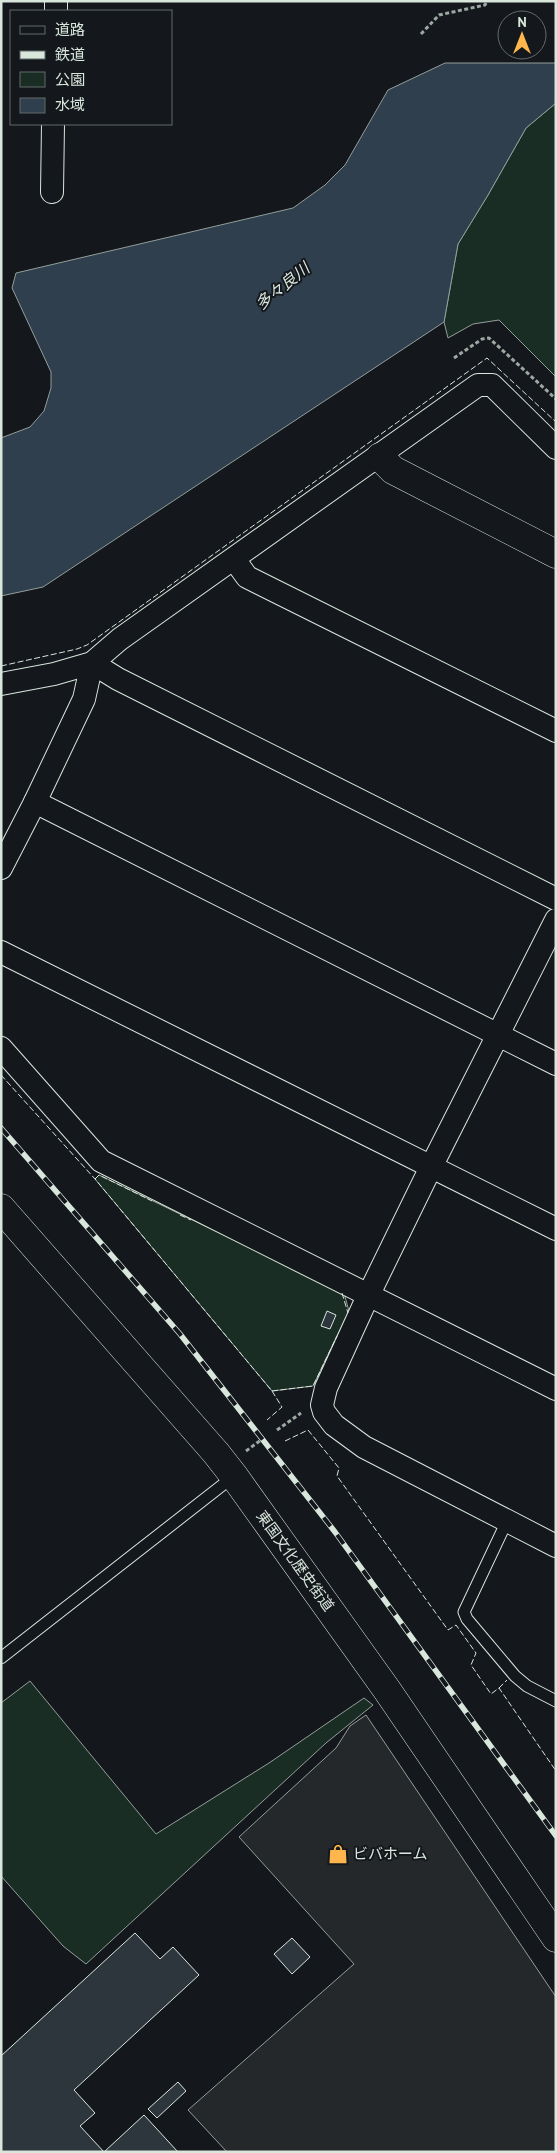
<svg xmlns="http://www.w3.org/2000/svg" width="557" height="2153" font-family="'PT Sans','Noto Sans JP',sans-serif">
<rect width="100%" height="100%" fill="#14181c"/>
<g fill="#1a2d24" stroke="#939e99">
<polygon points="556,103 556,377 499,320 473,324 448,338 444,322 458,244 488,195 526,128"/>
<polygon points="99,1175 344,1293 349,1311 313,1386 272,1391 95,1179"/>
<polygon points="30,1681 156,1834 269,1763 364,1698 373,1705 326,1743 86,1964 63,1946 1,1876 1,1703"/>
</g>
<polygon fill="#24282b" stroke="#939e99" points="366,1715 556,1997 556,2152 227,2152 188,2110 354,1964 239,1837 336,1748 350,1726"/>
<polygon fill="#2f3f4d" stroke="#939e99" points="445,63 556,63 556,103 526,128 488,195 458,244 444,322 43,587 1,596 1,438 30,427 44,411 51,388 51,372 12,288 16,273 293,208 325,185 345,165 388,90"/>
<g fill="#2c363c" stroke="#d8e6dc">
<polygon points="327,1311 336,1315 330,1329 321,1326"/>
<polygon points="135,1933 160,1959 173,1947 199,1975 74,2090 95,2113 80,2126 104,2152 144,2115 178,2152 1,2152 1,2056"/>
<polygon points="292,1938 310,1957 292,1974 274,1954"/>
<polygon points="178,2082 186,2091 157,2118 148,2109"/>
</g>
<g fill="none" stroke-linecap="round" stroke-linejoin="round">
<defs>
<g id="service">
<polyline points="507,1521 464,1612 467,1619 515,1676 527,1686 556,1701"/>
<polyline points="1,1658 234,1476"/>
</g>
<g id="minor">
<polyline points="56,11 56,1"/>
<polyline points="52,192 53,124"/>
<polyline points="234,559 247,577 556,731"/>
<polyline points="1,684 54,674 92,663 120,639 478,385 492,385 556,448"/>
<polyline points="35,802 556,1064"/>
<polyline points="1,868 35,802 84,699 92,663 118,679 556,899"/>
<polyline points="556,920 431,1167 368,1296 326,1388 322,1405 324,1412 334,1425 364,1447 556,1546"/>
<polyline points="1,952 556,1229"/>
<polyline points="1,1048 101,1161 556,1389"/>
</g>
<polyline id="tertiary" points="380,457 393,470 556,554"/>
<polyline id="trunk" points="1,1208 216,1453 234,1476 387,1690 556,1938"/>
</defs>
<use href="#service" stroke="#d8e6dc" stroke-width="13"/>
<use href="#minor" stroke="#d8e6dc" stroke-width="24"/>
<use href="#tertiary" stroke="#d8e6dc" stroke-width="29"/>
<use href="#trunk" stroke="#d8e6dc" stroke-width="29"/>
<g stroke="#9da8a2" stroke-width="3" stroke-dasharray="4 2.5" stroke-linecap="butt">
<polyline points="421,34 439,15 485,5 487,1"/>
<polyline points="454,358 482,339 489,338 556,399"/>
<polyline points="277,1430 301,1413"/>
<polyline points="246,1451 261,1440"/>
</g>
<use href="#service" stroke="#14181c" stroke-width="11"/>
<use href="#minor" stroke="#14181c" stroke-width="22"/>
<use href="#tertiary" stroke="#14181c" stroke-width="28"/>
<use href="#trunk" stroke="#14181c" stroke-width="28"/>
<defs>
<polyline id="rail" points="1,1128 180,1334 335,1532 556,1836"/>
</defs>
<use href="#rail" stroke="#d8e6dc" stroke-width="5.5"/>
<use href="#rail" stroke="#14181c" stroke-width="4" stroke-dasharray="11" stroke-linecap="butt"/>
<g stroke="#d8e6dc" stroke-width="1" stroke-dasharray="6 2.5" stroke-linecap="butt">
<polyline points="1,666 77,649 87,645 487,358 556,422"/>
<polyline points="1,1075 95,1179 272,1391 282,1407 267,1420"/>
<polyline points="95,1179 99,1175 152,1201"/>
<polyline points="180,1215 191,1220"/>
<polyline points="342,1293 348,1313"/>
<polyline points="272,1391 313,1386 337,1336"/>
<polyline points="285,1441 308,1430 339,1468 337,1476 448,1630 456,1625 476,1653 471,1665 491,1694 499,1688 556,1771"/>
<polyline points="499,1688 507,1680"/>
</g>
</g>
<defs>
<symbol id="shop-bare" viewBox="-9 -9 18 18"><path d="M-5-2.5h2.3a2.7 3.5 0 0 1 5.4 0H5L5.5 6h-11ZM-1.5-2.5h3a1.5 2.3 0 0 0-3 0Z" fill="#ffb74d" stroke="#14181c" stroke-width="2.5" paint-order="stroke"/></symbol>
</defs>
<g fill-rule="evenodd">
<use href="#shop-bare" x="324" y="1840" width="28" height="28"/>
</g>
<g text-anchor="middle" stroke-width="4" stroke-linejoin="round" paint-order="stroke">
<g font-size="15" fill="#d8e6dc" stroke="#14181c">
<text transform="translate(295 1561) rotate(54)" y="5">東国文化歴史街道</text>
</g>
<g font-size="15" fill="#d8e6dc" stroke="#14181c" text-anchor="start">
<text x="353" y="1859">ビバホーム</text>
</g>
<g font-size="16" font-style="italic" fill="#d8e6dc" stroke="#14181c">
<text transform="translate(282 286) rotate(-39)" y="6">多々良川</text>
</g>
</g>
<rect width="557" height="2153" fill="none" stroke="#d8e6dc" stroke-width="5"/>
<rect x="10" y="10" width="162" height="115" fill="#14181c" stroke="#626a69"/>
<rect x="20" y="26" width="25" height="8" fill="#14181c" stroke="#626a69"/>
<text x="55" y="35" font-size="15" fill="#d8e6dc">道路</text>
<rect x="20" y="51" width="25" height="8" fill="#d8e6dc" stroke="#626a69"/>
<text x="55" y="60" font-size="15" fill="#d8e6dc">鉄道</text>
<rect x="20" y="72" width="25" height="15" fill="#1a2d24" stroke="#626a69"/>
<text x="55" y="85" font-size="15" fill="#d8e6dc">公園</text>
<rect x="20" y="98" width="25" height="15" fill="#2f3f4d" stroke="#626a69"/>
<text x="55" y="110" font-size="15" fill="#d8e6dc">水域</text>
<g transform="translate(522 35)"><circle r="24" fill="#14181c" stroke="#626a69"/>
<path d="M0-4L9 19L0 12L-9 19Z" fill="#ffb74d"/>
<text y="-8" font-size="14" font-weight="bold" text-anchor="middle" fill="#d8e6dc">N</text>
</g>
</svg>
